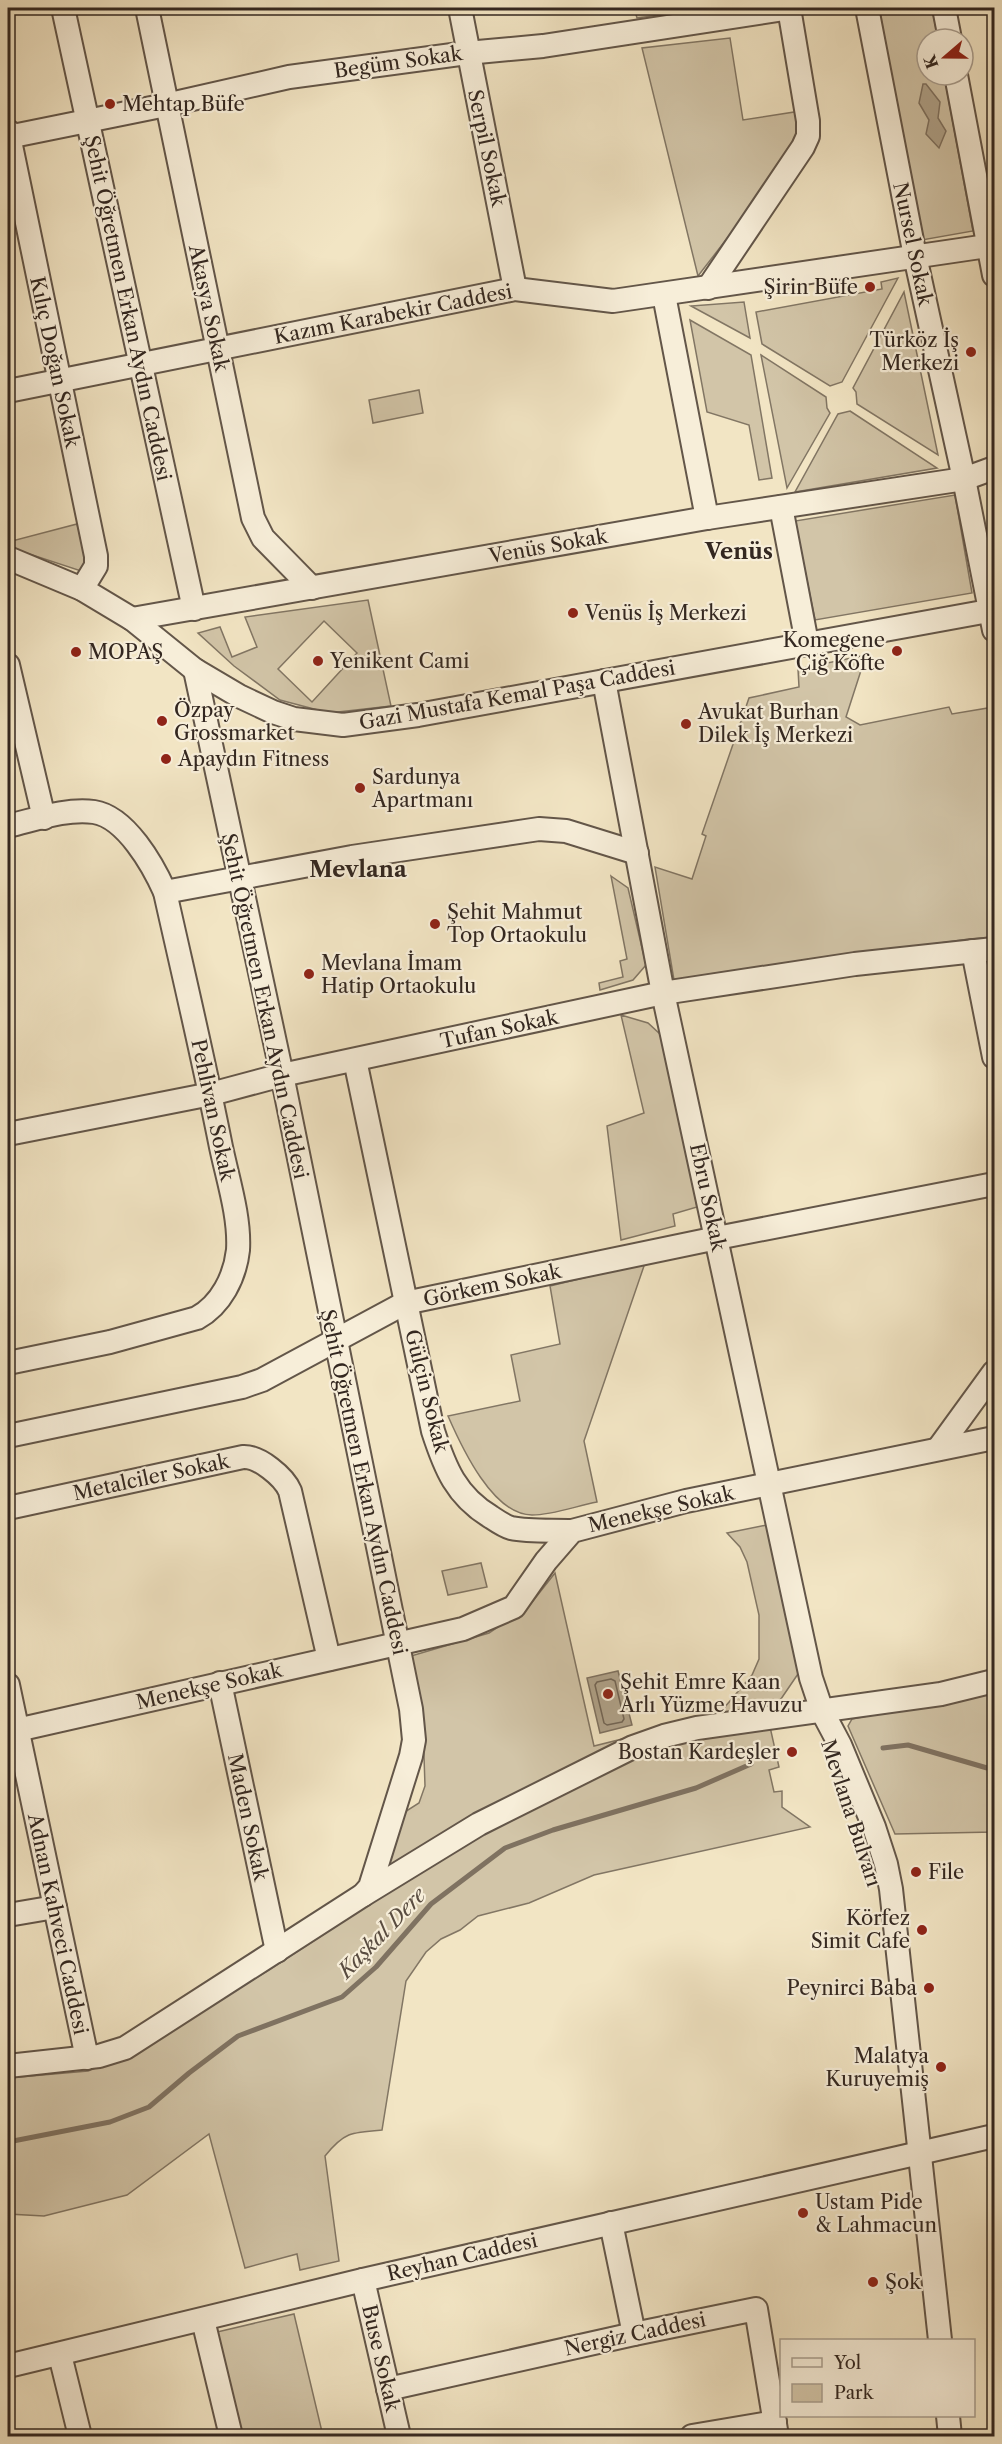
<svg xmlns="http://www.w3.org/2000/svg" width="1002" height="2444" font-family="'Libre Caslon Text',serif">
<rect width="100%" height="100%" fill="#f2e5c4"/>
<filter id="stains"><feTurbulence type="fractalNoise" baseFrequency=".00333" numOctaves="4"/><feColorMatrix values="0 0 0 0 .2 0 0 0 0 .09 0 0 0 0 .02 0 0 0 .5 -.17"/></filter>
<radialGradient id="worn" r=".72"><stop offset=".6" stop-color="#630" stop-opacity="0"/><stop offset="1" stop-color="#630" stop-opacity=".3"/></radialGradient>
<g fill="#d2c5a8" stroke="#827664" stroke-width="1.5" fill-rule="evenodd">
<polygon points="634,8 712,8 637,18"/>
<polygon points="879,8 932,8 938,39 927,39 927,75 944,75 973,231 922,240"/>
<polygon points="730,38 743,120 801,111 800,144 698,276 642,48"/>
<polygon points="898,278 842,382 830,386 762,344 756,312 882,289 881,282"/>
<polygon points="904,292 938,455 857,404 856,392 853,388"/>
<polygon points="744,302 750,338 691,306"/>
<polygon points="690,320 751,355 772,478 759,480 749,425 707,412"/>
<polygon points="761,355 826,397 827,408 830,413 787,488"/>
<polygon points="419,390 423,413 373,423 369,400"/>
<polygon points="850,411 937,468 795,492 838,414"/>
<polygon points="955,495 972,593 815,620 795,521"/>
<polygon points="77,524 89,567 84,572 8,547 8,542"/>
<path d="M 368,600 L 391,706 L 329,713 L 280,700 L 234,666 L 198,633 L 220,627 L 232,657 L 257,647 L 245,617 ZM 324,621 L 357,653 L 312,702 L 278,669 Z"/>
<polygon points="866,655 846,717 860,725 949,707 952,714 994,707 994,937 969,939 674,980 655,867 692,879 706,836 702,834 749,698 799,687 798,669"/>
<polygon points="611,876 628,888 646,965 633,980 600,990 599,983 623,977 620,961 627,959"/>
<polygon points="621,1015 648,1023 661,1035 676,1090 697,1207 673,1214 675,1226 621,1240 607,1126 644,1113"/>
<path d="M 645,1263 L 584,1441 L 597,1502 C 576,1506 553,1515 532,1515 C 493,1515 462,1448 448,1416 L 520,1401 L 511,1355 L 560,1344 L 550,1286 Z"/>
<path d="M 767,1525 L 800,1671 L 768,1718 L 779,1767 L 769,1770 L 774,1792 L 782,1791 L 782,1807 L 810,1827 L 594,1875 L 529,1903 L 478,1916 L 460,1930 L 441,1939 L 426,1952 L 406,1981 L 382,2130 C 352,2132 344,2132 325,2156 L 339,2261 L 300,2270 L 297,2254 L 245,2268 L 209,2134 L 127,2195 L 44,2216 L 8,2214 L 8,2078 L 88,2071 L 132,2054 L 269,1970 L 362,1909 L 400,1815 L 419,1803 L 425,1786 L 423,1726 L 411,1656 L 489,1633 L 529,1606 L 555,1573 L 594,1746 L 718,1715 L 752,1675 L 759,1659 L 759,1615 L 747,1562 L 740,1547 L 727,1533 Z"/>
<polygon points="481,1563 487,1587 448,1595 442,1571"/>
<polygon points="994,1691 994,1832 895,1834 848,1726 852,1719"/>
<polygon points="294,2314 323,2436 241,2436 217,2332"/>
</g>
<g fill="#b1a48c" stroke="#7f7261" stroke-width="1.5">
<polygon points="923,84 926,84 940,102 938,118 946,131 939,148 926,134 929,120 919,103"/>
<polygon points="618,1671 632,1725 600,1733 587,1678"/>
</g>
<g fill="none" stroke-linecap="round" stroke-linejoin="round">
<polygon stroke="#726656" stroke-width="1.5" points="611,1679 615,1681 624,1719 622,1722 607,1725 604,1723 595,1685 597,1682"/>
<g stroke="#7f7261" stroke-width="5">
<polyline points="883,1748 908,1745 994,1770"/>
<polyline points="8,2142 110,2122 149,2107 189,2073 238,2036 342,1997 376,1967 431,1904 505,1848 553,1830 696,1788 751,1764"/>
</g>
<defs>
<g id="minor">
<polyline points="63,8 194,609"/>
<polyline points="147,8 253,518 263,538 312,588"/>
<polyline points="460,8 515,289"/>
<polyline points="867,8 915,256 964,479 994,630"/>
<polyline points="944,8 950,39"/>
<polyline points="956,75 994,275"/>
<polyline points="8,131 96,556 96,566 82,589"/>
<polyline points="8,137 166,105 289,77 467,53 543,46 791,8"/>
<polyline points="708,288 803,147 808,136 808,121 789,8"/>
<polyline points="664,295 707,518"/>
<polyline points="8,391 515,289 613,301 994,245"/>
<polyline points="781,507 807,643"/>
<polyline points="8,558 82,589 132,619 195,670 239,696 273,712 294,719 343,725 418,715 994,610"/>
<polyline points="132,619 707,518 964,479 994,468"/>
<polyline points="8,665 44,818"/>
<polyline points="604,681 663,993 811,1678 822,1711 840,1745 874,1827 886,1864 891,1889 940,2340"/>
<path d="M 8,826 C 34,820 66,808 94,812 C 126,817 153,865 165,892 C 184,977 204,1061 221,1147 C 228,1180 240,1217 238,1250 C 235,1277 221,1305 197,1318 L 110,1342 L 8,1363"/>
<polyline points="165,892 352,857 539,829 566,831 637,853"/>
<polyline points="973,951 994,1057"/>
<path d="M 355,1060 L 433,1431 C 445,1468 456,1496 491,1517 C 497,1521 504,1526 511,1528 C 530,1532 553,1530 572,1531"/>
<polyline points="8,1134 211,1094 282,1075 663,993 855,964 994,949"/>
<polyline points="8,1436 242,1387 262,1380 405,1303 717,1238 994,1184"/>
<polyline points="938,1449 994,1372"/>
<path d="M 8,1508 L 243,1457 C 259,1456 284,1477 290,1491 L 329,1659"/>
<polyline points="220,1683 277,1951"/>
<polyline points="8,1685 87,2058"/>
<polyline points="17,1730 463,1629 514,1607 546,1561 572,1531 686,1501 994,1438"/>
<polyline points="363,1895 479,1824 633,1747 664,1736 697,1728 941,1694 994,1681"/>
<polyline points="8,1915 55,1907"/>
<polyline points="8,2066 99,2056 125,2048 363,1895 370,1887 411,1756 414,1740 411,1709 282,1075 195,670"/>
<polyline points="611,2223 634,2334"/>
<polyline points="363,2280 399,2436"/>
<polyline points="203,2320 231,2436"/>
<polyline points="60,2355 80,2436"/>
<polyline points="8,2366 363,2280 994,2136"/>
<polyline points="388,2389 634,2334 756,2309 777,2436"/>
<polyline points="948,2416 950,2436"/>
<polyline points="692,2436 775,2422"/>
</g>
</defs>
<use href="#minor" stroke="#635649" stroke-width="26"/>
<use href="#minor" stroke="#f7eed9" stroke-width="22"/>
</g>
<g fill="#8f2418" stroke="#f7eed9" stroke-width="2">
<circle cx="110" cy="104" r="6"/>
<circle cx="870" cy="287" r="6"/>
<circle cx="971" cy="352" r="6"/>
<circle cx="573" cy="613" r="6"/>
<circle cx="897" cy="651" r="6"/>
<circle cx="76" cy="652" r="6"/>
<circle cx="318" cy="661" r="6"/>
<circle cx="162" cy="721" r="6"/>
<circle cx="686" cy="724" r="6"/>
<circle cx="166" cy="759" r="6"/>
<circle cx="360" cy="788" r="6"/>
<circle cx="435" cy="924" r="6"/>
<circle cx="309" cy="974" r="6"/>
<circle cx="608" cy="1694" r="6"/>
<circle cx="792" cy="1752" r="6"/>
<circle cx="916" cy="1872" r="6"/>
<circle cx="922" cy="1930" r="6"/>
<circle cx="929" cy="1988" r="6"/>
<circle cx="941" cy="2067" r="6"/>
<circle cx="803" cy="2213" r="6"/>
<circle cx="873" cy="2282" r="6"/>
</g>
<g text-anchor="middle" stroke-width="4.5" stroke-linejoin="round" paint-order="stroke">
<g font-size="20" fill="#332720" stroke="#f7eed9">
<text transform="translate(398 62) rotate(-8)" y="7">Begüm Sokak</text>
<text transform="translate(487 148) rotate(78)" y="7">Serpil Sokak</text>
<text transform="translate(913 244) rotate(78)" y="7">Nursel Sokak</text>
<text transform="translate(128 308) rotate(78)" y="7">Şehit Öğretmen Erkan Aydın Caddesi</text>
<text transform="translate(209 308) rotate(78)" y="7">Akasya Sokak</text>
<text transform="translate(393 314) rotate(-11)" y="7">Kazım Karabekir Caddesi</text>
<text transform="translate(55 362) rotate(78)" y="7">Kılıç Doğan Sokak</text>
<text transform="translate(548 546) rotate(-10)" y="7">Venüs Sokak</text>
<text transform="translate(517 695) rotate(-10)" y="7">Gazi Mustafa Kemal Paşa Caddesi</text>
<text transform="translate(265 1006) rotate(78)" y="7">Şehit Öğretmen Erkan Aydın Caddesi</text>
<text transform="translate(499 1029) rotate(-12)" y="7">Tufan Sokak</text>
<text transform="translate(213 1110) rotate(78)" y="7">Pehlivan Sokak</text>
<text transform="translate(708 1197) rotate(78)" y="7">Ebru Sokak</text>
<text transform="translate(492 1285) rotate(-12)" y="7">Görkem Sokak</text>
<text transform="translate(427 1391) rotate(76)" y="7">Gülçin Sokak</text>
<text transform="translate(151 1477) rotate(-12)" y="7">Metalciler Sokak</text>
<text transform="translate(364 1482) rotate(78)" y="7">Şehit Öğretmen Erkan Aydın Caddesi</text>
<text transform="translate(661 1509) rotate(-13)" y="7">Menekşe Sokak</text>
<text transform="translate(209 1686) rotate(-13)" y="7">Menekşe Sokak</text>
<text transform="translate(851 1813) rotate(72)" y="7">Mevlana Bulvarı</text>
<text transform="translate(248 1817) rotate(78)" y="7">Maden Sokak</text>
<text transform="translate(58 1924) rotate(78)" y="7">Adnan Kahveci Caddesi</text>
<text transform="translate(462 2257) rotate(-13)" y="7">Reyhan Caddesi</text>
<text transform="translate(635 2334) rotate(-12)" y="7">Nergiz Caddesi</text>
<text transform="translate(381 2358) rotate(77)" y="7">Buse Sokak</text>
</g>
<g font-size="20" fill="#332720" stroke="#f7eed9" text-anchor="start">
<text x="122" y="111">Mehtap Büfe</text>
<text x="858" y="294" text-anchor="end">Şirin Büfe</text>
<text x="959" y="347" text-anchor="end">Türköz İş<tspan x="959" dy="23">Merkezi</tspan></text>
<text x="585" y="620">Venüs İş Merkezi</text>
<text x="885" y="647" text-anchor="end">Komegene<tspan x="885" dy="23">Çiğ Köfte</tspan></text>
<text x="88" y="659">MOPAŞ</text>
<text x="330" y="668">Yenikent Cami</text>
<text x="174" y="717">Özpay<tspan x="174" dy="23">Grossmarket</tspan></text>
<text x="698" y="719">Avukat Burhan<tspan x="698" dy="23">Dilek İş Merkezi</tspan></text>
<text x="178" y="766">Apaydın Fitness</text>
<text x="372" y="784">Sardunya<tspan x="372" dy="23">Apartmanı</tspan></text>
<text x="447" y="919">Şehit Mahmut<tspan x="447" dy="23">Top Ortaokulu</tspan></text>
<text x="321" y="970">Mevlana İmam<tspan x="321" dy="23">Hatip Ortaokulu</tspan></text>
<text x="620" y="1689">Şehit Emre Kaan<tspan x="620" dy="23">Arlı Yüzme Havuzu</tspan></text>
<text x="780" y="1759" text-anchor="end">Bostan Kardeşler</text>
<text x="928" y="1879">File</text>
<text x="910" y="1925" text-anchor="end">Körfez<tspan x="910" dy="23">Simit Cafe</tspan></text>
<text x="917" y="1995" text-anchor="end">Peynirci Baba</text>
<text x="929" y="2063" text-anchor="end">Malatya<tspan x="929" dy="23">Kuruyemiş</tspan></text>
<text x="815" y="2209">Ustam Pide<tspan x="815" dy="23">&amp; Lahmacun</tspan></text>
<text x="885" y="2289">Şok</text>
</g>
<g font-size="21" font-style="italic" fill="#594c40" stroke="#f7eed9">
<text transform="translate(382 1933) rotate(-46)" y="7">Kaşkal Dere</text>
</g>
<g font-size="22" font-weight="bold" fill="#332720" stroke="#f7eed9">
<text x="739" y="559">Venüs</text>
<text x="358" y="877">Mevlana</text>
</g>
</g>
<rect width="1002" height="2444" fill="none" stroke="#f2e5c4" stroke-width="30"/>
<rect x="9" y="9" width="984" height="2426" fill="none" stroke="#332720" stroke-width="3"/>
<rect x="15" y="15" width="972" height="2414" fill="none" stroke="#332720" stroke-width="1.5"/>
<rect x="780" y="2339" width="195" height="78" fill="#f7eed9" stroke="#a99e8f" stroke-width="1.5"/>
<rect x="792" y="2358" width="30" height="9" fill="#f7eed9" stroke="#a99e8f" stroke-width="1.5"/>
<text x="834" y="2369" font-size="18" fill="#332720">Yol</text>
<rect x="792" y="2384" width="30" height="18" fill="#d2c5a8" stroke="#a99e8f" stroke-width="1.5"/>
<text x="834" y="2399" font-size="18" fill="#332720">Park</text>
<g transform="translate(945 57) rotate(250)"><circle r="28" fill="#f7eed9" stroke="#a99e8f" stroke-width="1.5"/>
<path d="M0-4.5L10 22L0 15L-10 22Z" fill="#8f2418"/>
<text y="-9" font-size="16" font-weight="bold" text-anchor="middle" fill="#332720">K</text>
</g>
<rect width="100%" height="100%" filter="url(#stains)"/>
<rect width="100%" height="100%" fill="url(#worn)"/>
</svg>
